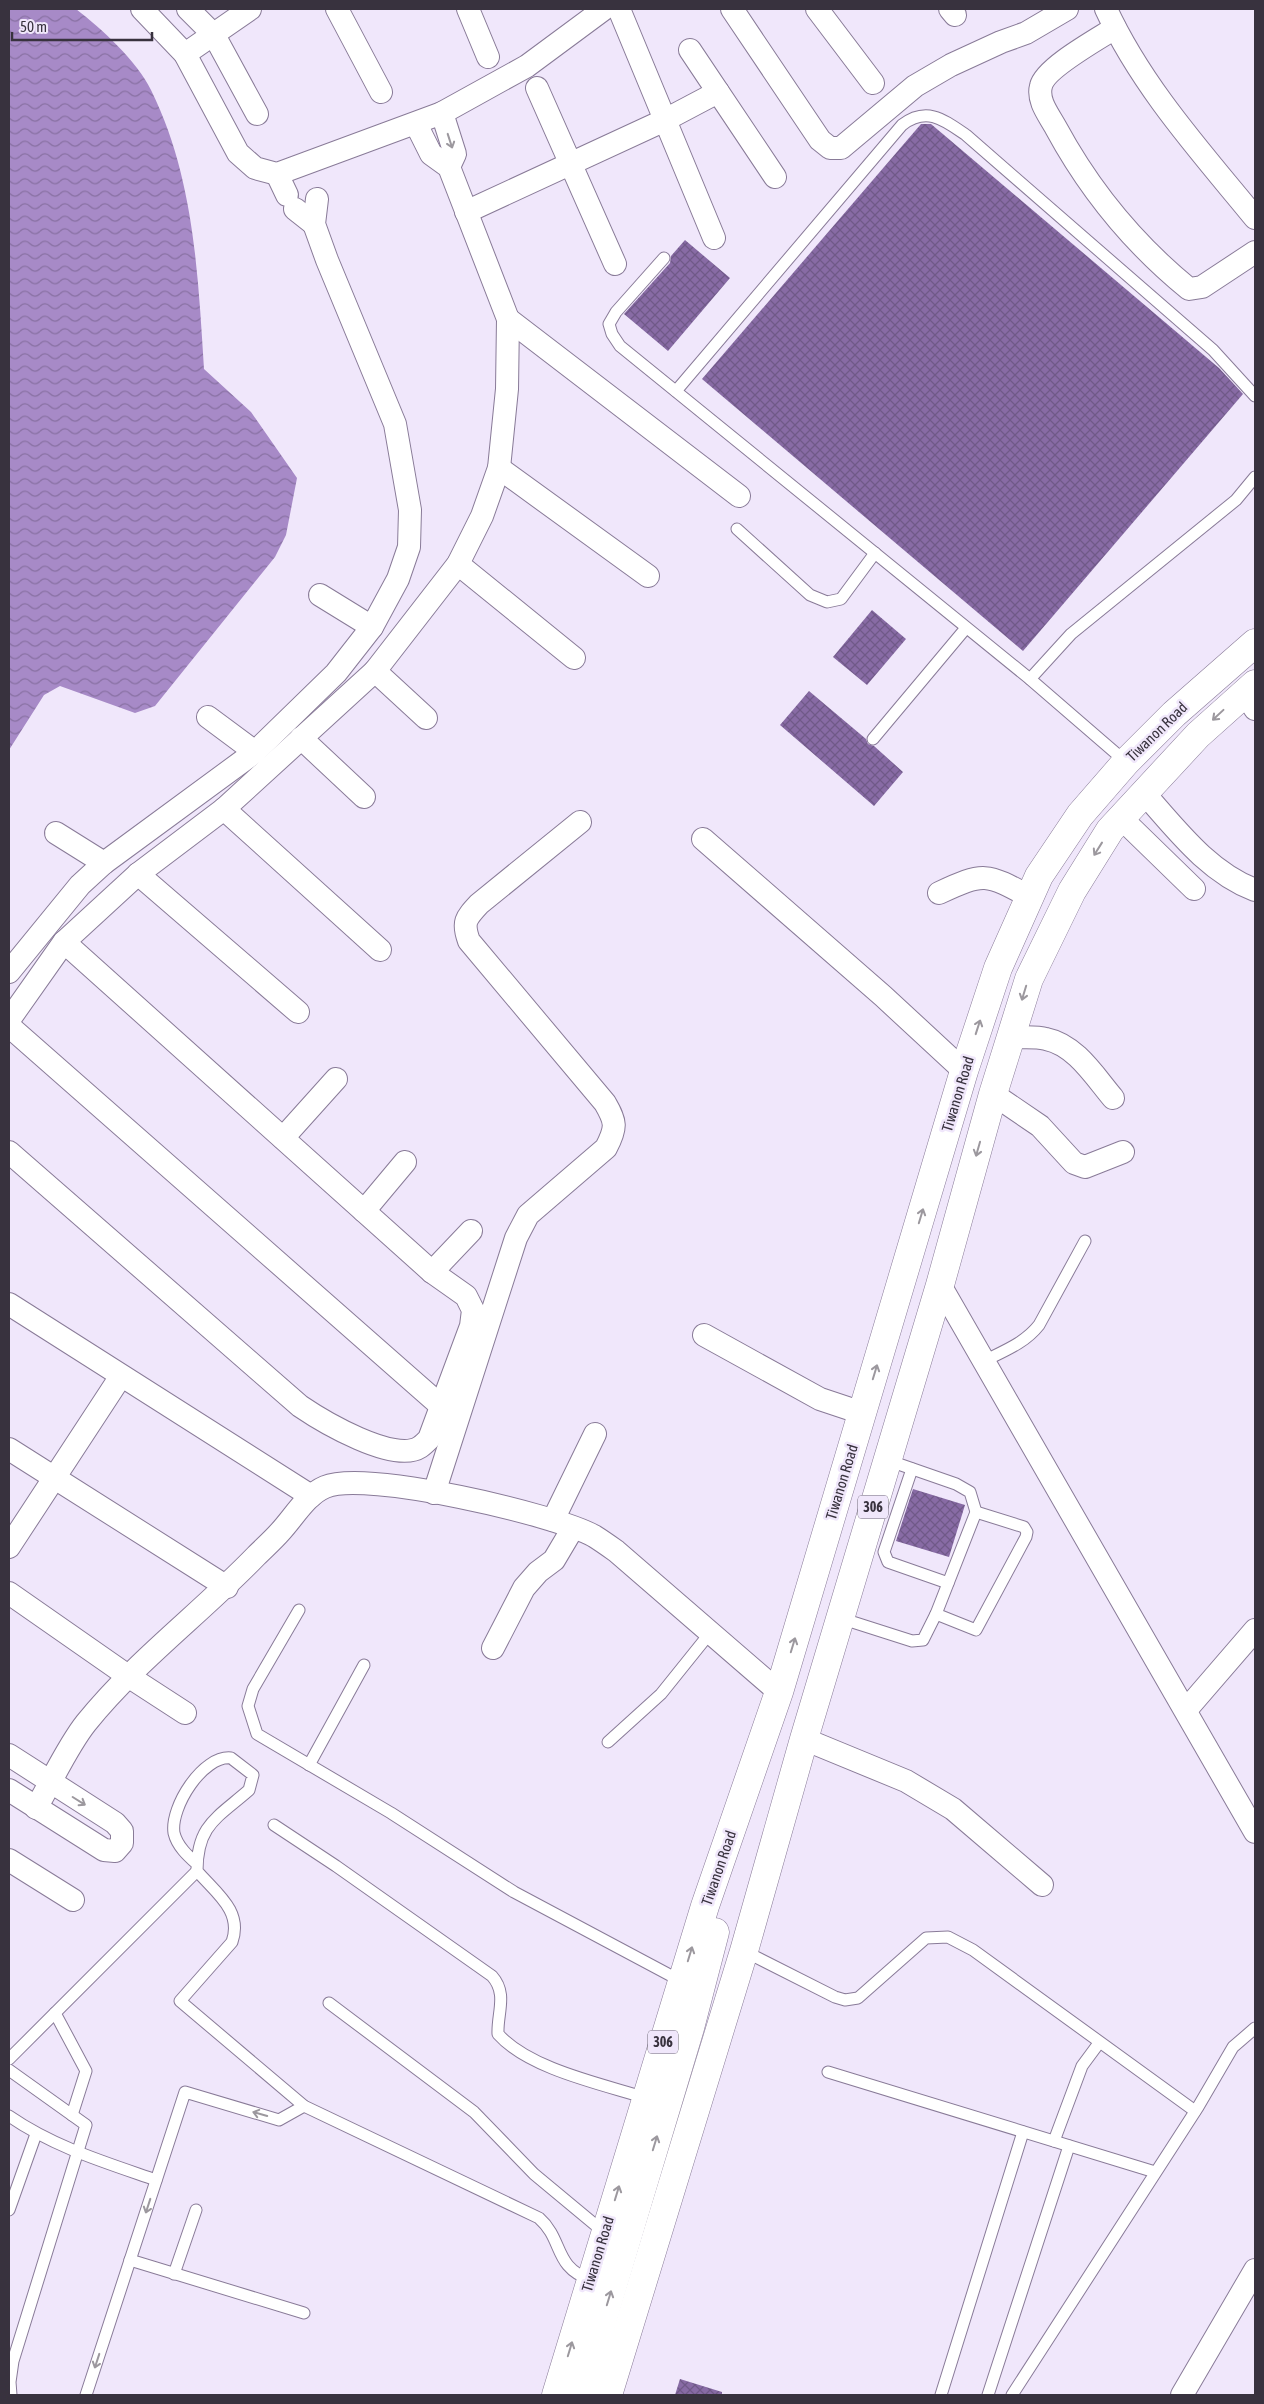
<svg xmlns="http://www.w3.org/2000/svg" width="1264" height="2404" font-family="'Asap Condensed',sans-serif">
<defs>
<pattern id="water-waves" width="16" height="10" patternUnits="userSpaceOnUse" patternTransform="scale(1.25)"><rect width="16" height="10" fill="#a78ac7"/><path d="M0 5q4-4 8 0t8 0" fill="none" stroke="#8971a3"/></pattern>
<pattern id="building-cross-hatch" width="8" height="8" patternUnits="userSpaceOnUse" patternTransform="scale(1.25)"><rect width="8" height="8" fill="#886ba5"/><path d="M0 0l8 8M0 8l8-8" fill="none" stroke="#705988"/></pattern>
</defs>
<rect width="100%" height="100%" fill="#f0e7fb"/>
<path fill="url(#water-waves)" d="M 9,9 L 76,9 C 102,29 137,61 151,90 C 194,177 198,274 204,369 L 251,412 L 297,478 L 286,535 L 275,557 L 155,706 L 135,713 L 60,686 L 44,695 L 9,750 Z"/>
<g fill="url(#building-cross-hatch)">
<polygon points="921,124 931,124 1219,368 1243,394 1023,651 702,379"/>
<polygon points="685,240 730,278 668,351 624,314 670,263 671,256"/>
<polygon points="872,610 906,639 867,685 833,657"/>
<polygon points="809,691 866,739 868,744 874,746 903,772 874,806 780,725"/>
<polygon points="913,1489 965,1505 949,1557 896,1541"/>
<polygon points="680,2379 722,2392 722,2395 675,2395"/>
</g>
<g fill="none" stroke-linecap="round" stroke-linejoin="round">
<defs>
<g id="lane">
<polyline points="664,258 616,312 609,324 612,334 620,346 1030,679 1126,762"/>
<path d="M 676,391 L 902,125 C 927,106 944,120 966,135 L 1213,350 L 1255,396"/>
<polyline points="737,529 810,595 827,602 841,599 875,553"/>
<polyline points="1030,679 1071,634 1236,500 1255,477"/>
<polyline points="873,739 966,628"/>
<path d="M 984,1361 C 1004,1351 1025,1343 1039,1325 L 1085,1241"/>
<polyline points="912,1469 884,1552 888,1562 948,1583"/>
<polyline points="299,1610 253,1689 248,1706 257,1734 391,1813 514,1892 681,1981"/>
<polyline points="936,1614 976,1630 1026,1537 1027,1532 1024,1527 976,1512"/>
<polyline points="840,1618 912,1641 923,1640 936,1614 976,1512 970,1492 956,1484 887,1460"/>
<polyline points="608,1742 661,1694 710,1633"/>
<polyline points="309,1765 364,1665"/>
<path d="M 274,1825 L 336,1866 L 492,1976 C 508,1994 497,2013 498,2034 C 529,2069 602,2084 646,2098"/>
<path d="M 197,1864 C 188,1856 177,1846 174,1833 C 170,1807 203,1755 231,1758 L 253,1775 L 249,1790 C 217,1818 197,1825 197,1871 C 216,1893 243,1911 232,1942 L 180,2001 L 304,2106 L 539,2218 C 564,2240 553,2267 591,2280"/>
<polyline points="744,1951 835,1997 845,2000 858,1998 926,1938 948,1937 973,1950 1195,2111"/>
<polyline points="329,2003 474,2112 534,2174 605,2233"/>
<polyline points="55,2013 86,2071 72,2115"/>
<polyline points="9,2059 197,1871"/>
<polyline points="9,2070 86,2125 13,2361 10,2382 11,2395"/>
<polyline points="828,2072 1155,2172"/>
<path d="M 9,2116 C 54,2147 104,2162 156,2180"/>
<polyline points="1054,2141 1082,2066 1099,2043"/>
<polyline points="9,2210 36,2134"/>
<polyline points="130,2260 304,2313"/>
<polyline points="174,2274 196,2210"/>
<polyline points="86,2395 185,2092 279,2120 304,2106"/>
<polyline points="941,2395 1023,2132"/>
<polyline points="988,2395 1069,2146"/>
<polyline points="1012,2395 1198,2107 1233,2047 1255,2028"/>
</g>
<g id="street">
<polyline points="142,9 185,54 238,153 255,168 277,174 442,113 527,66 604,9"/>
<polyline points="188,9 214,35 257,114"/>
<polyline points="337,9 381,92"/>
<polyline points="468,9 488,57"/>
<polyline points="619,9 714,238"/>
<polyline points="732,9 820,140 830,148 841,148 915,86 951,65 1001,42 1026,33 1067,9"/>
<polyline points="817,9 873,83"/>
<polyline points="950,9 955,15"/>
<path d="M 1106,9 C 1142,87 1201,152 1255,218"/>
<path d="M 1115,28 C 1098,39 1045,68 1041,86 C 1037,101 1049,115 1056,128 C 1089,189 1135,245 1189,289 L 1202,287 L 1255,252"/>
<polyline points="690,50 775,177"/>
<polyline points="185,54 250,9"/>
<polyline points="537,88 615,264"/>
<polyline points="442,113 455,154 449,167"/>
<polyline points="277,174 287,195"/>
<polyline points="295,209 314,224"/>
<polyline points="466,212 665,120 718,92"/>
<polyline points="508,319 739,496"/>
<polyline points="499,468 648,576"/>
<polyline points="458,564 574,658"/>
<polyline points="320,595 372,627"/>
<polyline points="375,671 426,718"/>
<polyline points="1244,692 1255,709"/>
<polyline points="208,717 255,752"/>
<polyline points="301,738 364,797"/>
<path d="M 1144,793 C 1176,829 1208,872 1255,890"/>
<polyline points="224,809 380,950"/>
<polyline points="1121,818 1194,889"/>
<polyline points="56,833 104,863"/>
<polyline points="703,839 883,996 964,1071"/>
<polyline points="138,874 298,1012"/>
<path d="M 939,893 C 984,872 986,873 1030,897"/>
<polyline points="9,972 80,885 104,863 255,752 336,673 372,627 398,579 409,547 410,510 395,424 327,260 314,224 317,199"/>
<polyline points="9,1020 64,942 138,874 224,809 375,671 458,564 482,516 499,468 507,389 508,319 449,167 431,154 416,124"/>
<polyline points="9,1026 441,1406"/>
<path d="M 1011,1037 C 1022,1038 1035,1036 1046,1039 C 1076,1045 1095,1077 1113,1098"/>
<polyline points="993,1094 1040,1126 1074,1163 1085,1167 1123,1152"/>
<polyline points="283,1138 336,1079"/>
<path d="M 9,1152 L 300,1406 C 322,1421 394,1464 420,1447 C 423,1445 426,1442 429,1439 L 471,1326 L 473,1310 L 466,1296 L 432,1272 L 64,942"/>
<polyline points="364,1211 405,1162"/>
<polyline points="432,1272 471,1231"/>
<polyline points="940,1285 1255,1832"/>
<polyline points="9,1304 311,1496"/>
<polyline points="704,1335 820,1399 862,1413"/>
<polyline points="9,1449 227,1587"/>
<path d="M 434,1493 L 516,1238 L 528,1215 L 606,1148 C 617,1127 616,1122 605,1103 L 469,941 C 462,922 466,918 479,904 L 580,822"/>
<polyline points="553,1520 595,1434"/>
<polyline points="9,1547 121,1376"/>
<polyline points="9,1593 128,1676 185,1713"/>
<polyline points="493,1648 524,1588 538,1572 554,1560 573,1528"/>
<polyline points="1186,1710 1255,1630"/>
<polyline points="804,1739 906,1781 953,1809 1042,1885"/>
<polyline points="9,1755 115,1823 122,1831 122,1843 115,1851 104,1850 9,1790"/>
<path d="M 36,1808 C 52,1781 67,1747 86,1723 C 136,1661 201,1613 256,1556 C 264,1548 273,1540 280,1532 C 294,1517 306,1495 325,1487 C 365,1470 554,1514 594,1536 C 602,1541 609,1546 616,1551 L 779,1692"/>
<polyline points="9,1860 73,1900"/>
<polyline points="1182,2395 1255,2270"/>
</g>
<g id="primary">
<polyline points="556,2395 705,1906 779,1692 964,1071 998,968 1039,876 1080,815 1126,762 1174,714 1255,643"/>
<polyline points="580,2395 690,2028 715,1932"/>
<polyline points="608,2395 744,1951 804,1739 940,1285 993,1094 1029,979 1072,891 1110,830 1198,735 1255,684"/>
</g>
</defs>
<use href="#lane" stroke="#897b98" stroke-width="13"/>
<use href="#street" stroke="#897b98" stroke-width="24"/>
<use href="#primary" stroke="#897b98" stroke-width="29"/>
<use href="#lane" stroke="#fff" stroke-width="11"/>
<use href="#street" stroke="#fff" stroke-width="22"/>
<use href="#primary" stroke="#fff" stroke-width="28"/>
</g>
<defs><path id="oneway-shaft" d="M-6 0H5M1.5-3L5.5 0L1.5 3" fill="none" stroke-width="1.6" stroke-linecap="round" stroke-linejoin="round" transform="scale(1.25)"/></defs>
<g stroke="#9c989e">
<use href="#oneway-shaft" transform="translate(450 141) rotate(72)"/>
<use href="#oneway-shaft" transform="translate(1218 715) rotate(137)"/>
<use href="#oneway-shaft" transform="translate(1098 849) rotate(122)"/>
<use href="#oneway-shaft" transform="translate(1024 993) rotate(107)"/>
<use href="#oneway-shaft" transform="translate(978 1027) rotate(-72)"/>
<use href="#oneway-shaft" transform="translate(978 1149) rotate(106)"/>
<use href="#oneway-shaft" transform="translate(921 1216) rotate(-73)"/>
<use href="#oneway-shaft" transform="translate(875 1372) rotate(-73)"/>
<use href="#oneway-shaft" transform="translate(793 1645) rotate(-73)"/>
<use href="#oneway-shaft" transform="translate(79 1801) rotate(32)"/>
<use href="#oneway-shaft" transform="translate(690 1954) rotate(-73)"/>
<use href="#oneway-shaft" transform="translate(260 2114) rotate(-164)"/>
<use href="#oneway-shaft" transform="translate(655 2143) rotate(-73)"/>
<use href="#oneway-shaft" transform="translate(617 2193) rotate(-73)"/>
<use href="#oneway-shaft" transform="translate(148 2206) rotate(108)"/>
<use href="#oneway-shaft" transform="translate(609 2298) rotate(-73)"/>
<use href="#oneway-shaft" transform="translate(570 2349) rotate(-73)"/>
<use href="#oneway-shaft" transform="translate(97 2361) rotate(108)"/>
</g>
<g text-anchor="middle" stroke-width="5" stroke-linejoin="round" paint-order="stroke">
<g fill="#f0e7fb" stroke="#6f6877" stroke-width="1">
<rect x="858" y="1495.5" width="30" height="23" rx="4"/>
<rect x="648" y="2030.5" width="30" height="23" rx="4"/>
</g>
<g font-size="14" font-weight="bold" fill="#38323e">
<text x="873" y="1512">306</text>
<text x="663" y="2047">306</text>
</g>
<g font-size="15" fill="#38323e" stroke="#f0e7fb">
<text transform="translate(1157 732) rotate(-44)" y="5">Tiwanon Road</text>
<text transform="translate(958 1094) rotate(-73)" y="5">Tiwanon Road</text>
<text transform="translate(842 1482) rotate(-73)" y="5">Tiwanon Road</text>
<text transform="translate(719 1868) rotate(-71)" y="5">Tiwanon Road</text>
<text transform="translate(598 2254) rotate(-73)" y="5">Tiwanon Road</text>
</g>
</g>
<rect width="1264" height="2404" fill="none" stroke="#38323e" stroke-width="20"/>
<path d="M12 32v8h140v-8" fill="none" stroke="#38323e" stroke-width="2.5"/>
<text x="20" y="32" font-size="15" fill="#38323e" stroke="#f0e7fb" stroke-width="4" paint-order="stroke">50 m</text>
</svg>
